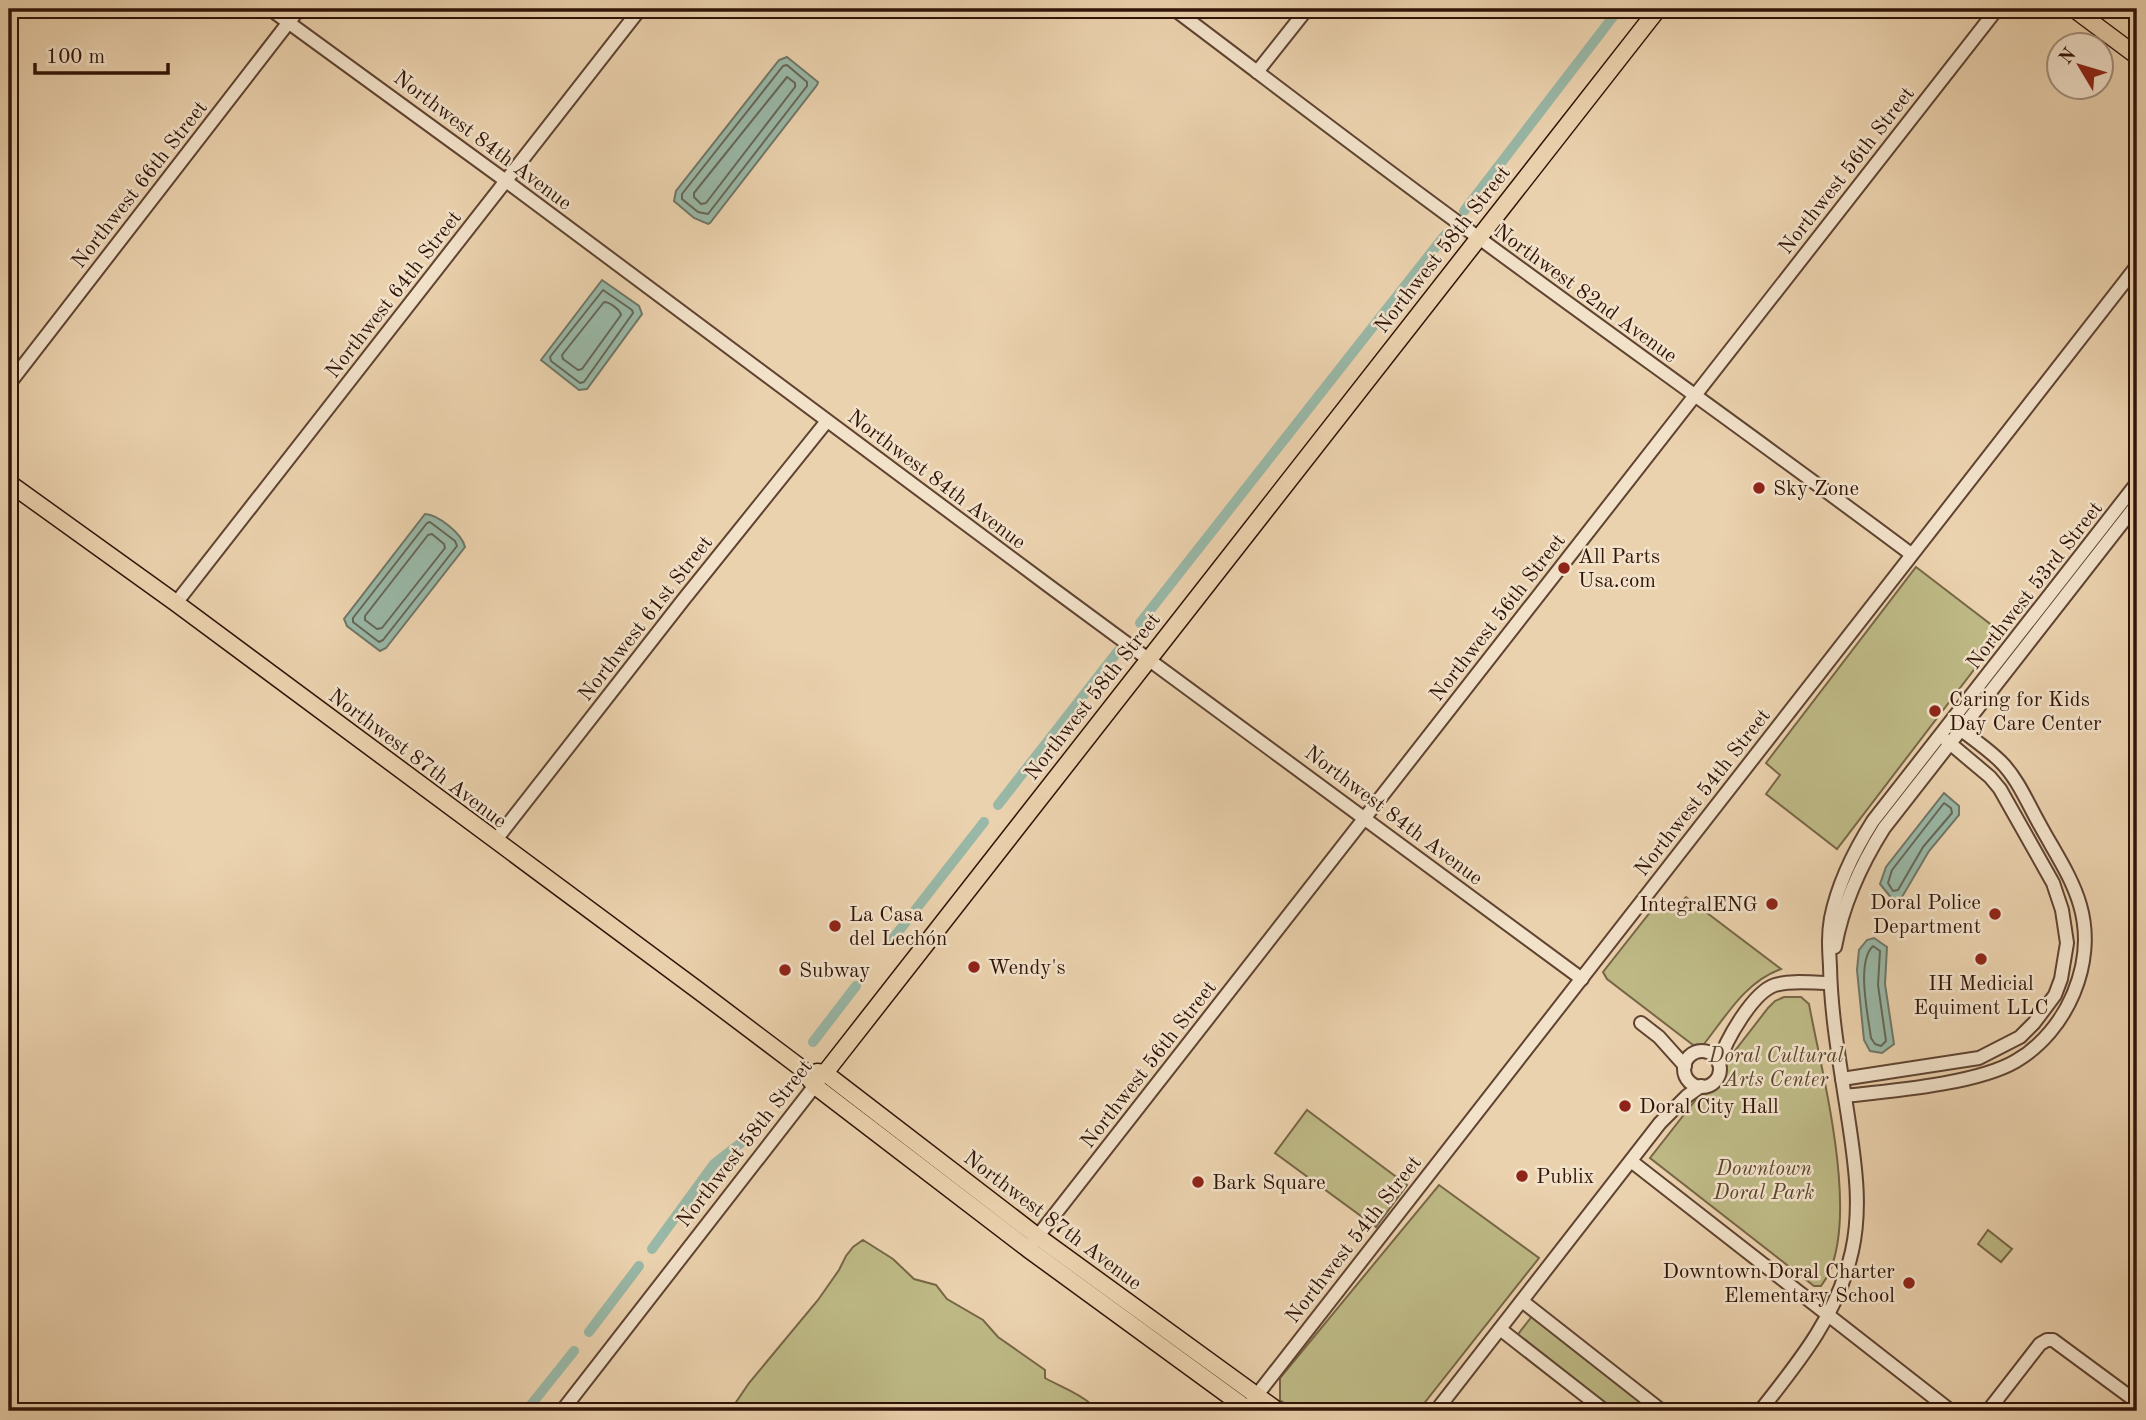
<svg xmlns="http://www.w3.org/2000/svg" width="2146" height="1420" font-family="'Old Standard TT',serif">
<rect width="100%" height="100%" fill="#ebd2ae"/>
<filter id="stains"><feTurbulence type="fractalNoise" baseFrequency=".00286" numOctaves="4"/><feColorMatrix values="0 0 0 0 .2 0 0 0 0 .09 0 0 0 0 .02 0 0 0 .5 -.17"/></filter>
<radialGradient id="worn" r=".72"><stop offset=".6" stop-color="#630" stop-opacity="0"/><stop offset="1" stop-color="#630" stop-opacity=".3"/></radialGradient>
<g fill="#beba86" stroke="#776646" stroke-width="2">
<polygon points="1916,567 2002,633 1837,849 1766,794 1780,775 1766,763"/>
<path d="M 1686,897 L 1781,969 C 1745,982 1727,1015 1704,1044 L 1693,1045 L 1607,979 L 1603,972 L 1659,901 L 1673,912 Z"/>
<path d="M 1784,997 L 1801,997 L 1809,1004 C 1821,1071 1865,1230 1821,1286 L 1814,1286 L 1650,1158 L 1701,1093 L 1711,1092 L 1722,1083 L 1727,1061 L 1768,1008 L 1775,1001 Z"/>
<polygon points="1307,1110 1407,1185 1376,1227 1275,1153"/>
<polygon points="1439,1185 1539,1258 1418,1411 1295,1411 1280,1400 1280,1378"/>
<polygon points="1988,1230 2012,1249 2001,1262 1978,1244"/>
<path d="M 863,1240 L 893,1259 L 914,1279 L 936,1285 L 947,1299 L 983,1320 L 998,1337 L 1045,1370 L 1045,1378 C 1061,1387 1077,1392 1091,1404 L 1092,1411 L 730,1411 L 749,1383 L 818,1300 L 839,1270 L 846,1256 L 853,1247 Z"/>
<polygon points="1533,1315 1656,1411 1609,1411 1515,1338"/>
</g>
<g fill="#99b8a7" stroke="#6f7667" stroke-width="2">
<polygon points="787,57 818,82 817,85 710,223 708,224 694,218 674,201 676,191 779,60"/>
<polygon points="602,280 639,306 642,314 587,389 579,390 541,360"/>
<path d="M 425,514 C 439,515 462,534 465,547 L 386,648 L 380,651 L 347,626 L 344,619 Z"/>
<polygon points="1944,793 1959,806 1959,815 1929,851 1902,897 1893,900 1880,884 1886,867"/>
<polygon points="1874,938 1887,947 1885,984 1894,1044 1882,1053 1870,1051 1864,1040 1857,970 1859,950 1867,940"/>
</g>
<g fill="none" stroke-linecap="round" stroke-linejoin="round">
<g stroke="#646657" stroke-width="2">
<polygon points="787,65 807,82 807,86 708,214 698,212 682,199 682,194 783,66"/>
<polygon points="787,77 795,83 795,87 706,203 701,204 694,197 694,193"/>
<polygon points="603,290 632,310 633,313 584,382 580,383 551,361 550,357"/>
<path d="M 604,302 C 610,302 620,310 621,315 L 582,369 L 578,370 L 563,359 L 562,355 Z"/>
<polygon points="427,523 430,522 455,541 457,546 383,640 379,642 353,622 353,618"/>
<polygon points="428,535 432,534 444,544 445,548 382,628 377,629 365,620 365,616"/>
<polygon points="1944,803 1951,808 1952,813 1923,847 1898,890 1893,891 1888,883 1892,870"/>
<path d="M 1873,946 L 1880,951 L 1878,985 L 1886,1041 L 1881,1046 L 1875,1044 L 1871,1038 C 1868,1015 1856,962 1873,946 Z"/>
</g>
<g stroke="#99b8a7" stroke-width="10">
<polyline points="1464,211 1619,9"/>
<polyline points="1140,623 1445,235"/>
<polyline points="998,805 1118,651"/>
<polyline points="891,941 984,822"/>
<polyline points="813,1042 856,986"/>
<polyline points="652,1249 714,1164 741,1143"/>
<polyline points="589,1332 639,1266"/>
<polyline points="526,1411 574,1351"/>
</g>
<defs>
<g id="minor">
<polyline points="270,9 506,181 1049,586 1582,979"/>
<path d="M 1174,9 C 1275,85 1376,163 1479,238 C 1623,344 1768,447 1911,554"/>
<polyline points="1257,72 1307,9"/>
<polyline points="9,384 299,9"/>
<polyline points="176,603 640,9"/>
<polyline points="495,841 684,599 827,421"/>
<path d="M 1835,947 C 1843,903 1860,866 1884,828 L 2137,504"/>
<polyline points="1641,1023 1659,1037 1685,1066"/>
<circle cx="1702" cy="1069" r="18"/>
<path d="M 1719,1063 C 1725,1041 1753,992 1775,985 C 1792,980 1812,983 1829,983"/>
<polyline points="1842,1079 1979,1058 2020,1037 2034,1023 2055,995 2061,979 2067,943 2062,910 2053,883 2000,789 1990,777 1946,740"/>
<path d="M 1845,1096 C 1891,1091 1977,1084 2016,1061 C 2067,1031 2097,963 2080,905 C 2072,877 2054,851 2040,825 C 2028,804 2018,779 2001,762 C 1986,747 1967,735 1951,722"/>
<polyline points="1631,1161 1951,1411"/>
<polyline points="1034,1241 1997,9"/>
<polyline points="1522,1301 1662,1411"/>
<polyline points="1500,1329 1605,1411"/>
<polyline points="1253,1400 2137,266"/>
<polyline points="562,1411 820,1079"/>
<polyline points="1436,1411 1660,1123 1687,1096 1701,1086"/>
<path d="M 1760,1411 C 1799,1362 1838,1314 1852,1251 C 1861,1210 1856,1171 1850,1130 C 1842,1075 1831,1021 1830,966 C 1829,949 1828,935 1831,918 C 1838,883 1854,851 1873,821 L 2137,483"/>
<polyline points="1988,1411 2040,1344 2047,1340 2053,1340 2137,1402"/>
</g>
<g id="major">
<polyline points="2074,9 2137,56"/>
<polyline points="9,483 176,603 699,991 801,1068 815,1086 1028,1249 1250,1411"/>
<polyline points="817,1072 825,1073 1037,1236 1278,1411"/>
<polyline points="825,1073 1658,9"/>
</g>
</defs>
<use href="#minor" stroke="#5f4331" stroke-width="16"/>
<use href="#major" stroke="#301307" stroke-width="19"/>
<use href="#minor" stroke="#f2e2ca" stroke-width="12"/>
<use href="#major" stroke="#ebd2ae" stroke-width="16"/>
</g>
<g fill="#8f2418" stroke="#f2e2ca" stroke-width="2.5">
<circle cx="1759" cy="488" r="7"/>
<circle cx="1564" cy="568" r="7"/>
<circle cx="1935" cy="711" r="7"/>
<circle cx="1772" cy="904" r="7"/>
<circle cx="1995" cy="914" r="7"/>
<circle cx="835" cy="926" r="7"/>
<circle cx="1981" cy="959" r="7"/>
<circle cx="974" cy="967" r="7"/>
<circle cx="785" cy="970" r="7"/>
<circle cx="1625" cy="1106" r="7"/>
<circle cx="1522" cy="1176" r="7"/>
<circle cx="1198" cy="1182" r="7"/>
<circle cx="1909" cy="1283" r="7"/>
</g>
<g text-anchor="middle" stroke-width="5" stroke-linejoin="round" paint-order="stroke">
<g font-size="21" fill="#301307" stroke="#f2e2ca">
<text transform="translate(483 140) rotate(37)" y="7">Northwest 84th Avenue</text>
<text transform="translate(1846 170) rotate(-52)" y="7">Northwest 56th Street</text>
<text transform="translate(139 184) rotate(-52)" y="7">Northwest 66th Street</text>
<text transform="translate(1442 249) rotate(-52)" y="7">Northwest 58th Street</text>
<text transform="translate(1586 293) rotate(36)" y="7">Northwest 82nd Avenue</text>
<text transform="translate(393 294) rotate(-52)" y="7">Northwest 64th Street</text>
<text transform="translate(937 479) rotate(37)" y="7">Northwest 84th Avenue</text>
<text transform="translate(2034 585) rotate(-52)" y="7">Northwest 53rd Street</text>
<text transform="translate(1497 617) rotate(-52)" y="7">Northwest 56th Street</text>
<text transform="translate(645 618) rotate(-52)" y="7">Northwest 61st Street</text>
<text transform="translate(1092 696) rotate(-52)" y="7">Northwest 58th Street</text>
<text transform="translate(418 758) rotate(37)" y="7">Northwest 87th Avenue</text>
<text transform="translate(1702 792) rotate(-52)" y="7">Northwest 54th Street</text>
<text transform="translate(1394 815) rotate(37)" y="7">Northwest 84th Avenue</text>
<text transform="translate(1148 1064) rotate(-52)" y="7">Northwest 56th Street</text>
<text transform="translate(744 1143) rotate(-52)" y="7">Northwest 58th Street</text>
<text transform="translate(1053 1220) rotate(37)" y="7">Northwest 87th Avenue</text>
<text transform="translate(1353 1239) rotate(-52)" y="7">Northwest 54th Street</text>
</g>
<g font-size="21" fill="#301307" stroke="#f2e2ca" text-anchor="start">
<text x="1773" y="495">Sky Zone</text>
<text x="1578" y="563">All Parts<tspan x="1578" dy="24">Usa.com</tspan></text>
<text x="1949" y="706">Caring for Kids<tspan x="1949" dy="24">Day Care Center</tspan></text>
<text x="1981" y="909" text-anchor="end">Doral Police<tspan x="1981" dy="24">Department</tspan></text>
<text x="1758" y="911" text-anchor="end">IntegralENG</text>
<text x="849" y="921">La Casa<tspan x="849" dy="24">del Lechón</tspan></text>
<text x="988" y="974">Wendy's</text>
<text x="799" y="977">Subway</text>
<text x="1981" y="990" text-anchor="middle">IH Medicial<tspan x="1981" dy="24">Equiment LLC</tspan></text>
<text x="1639" y="1113">Doral City Hall</text>
<text x="1536" y="1183">Publix</text>
<text x="1212" y="1189">Bark Square</text>
<text x="1895" y="1278" text-anchor="end">Downtown Doral Charter<tspan x="1895" dy="24">Elementary School</tspan></text>
</g>
<g font-size="21" font-style="italic" fill="#5b452d" stroke="#f2e2ca">
<text x="1776" y="1062">Doral Cultural<tspan x="1776" dy="24">Arts Center</tspan></text>
<text x="1764" y="1175">Downtown<tspan x="1764" dy="24">Doral Park</tspan></text>
</g>
</g>
<rect width="2146" height="1420" fill="none" stroke="#ebd2ae" stroke-width="35"/>
<rect x="10" y="10" width="2125" height="1399" fill="none" stroke="#301307" stroke-width="3.5"/>
<rect x="18" y="18" width="2111" height="1385" fill="none" stroke="#301307" stroke-width="2"/>
<g transform="translate(2080 66) rotate(308)"><circle r="33" fill="#f2e2ca" stroke="#a48f7c" stroke-width="2"/>
<path d="M0-5L12 26L0 18L-12 26Z" fill="#8f2418"/>
<text y="-10" font-size="19" font-weight="bold" text-anchor="middle" fill="#301307">N</text>
</g>
<path d="M35 63v10h133v-10" fill="none" stroke="#301307" stroke-width="3.5"/>
<text x="46" y="63" font-size="21" fill="#301307" stroke="#f2e2ca" stroke-width="5" paint-order="stroke">100 m</text>
<rect width="100%" height="100%" filter="url(#stains)"/>
<rect width="100%" height="100%" fill="url(#worn)"/>
</svg>
